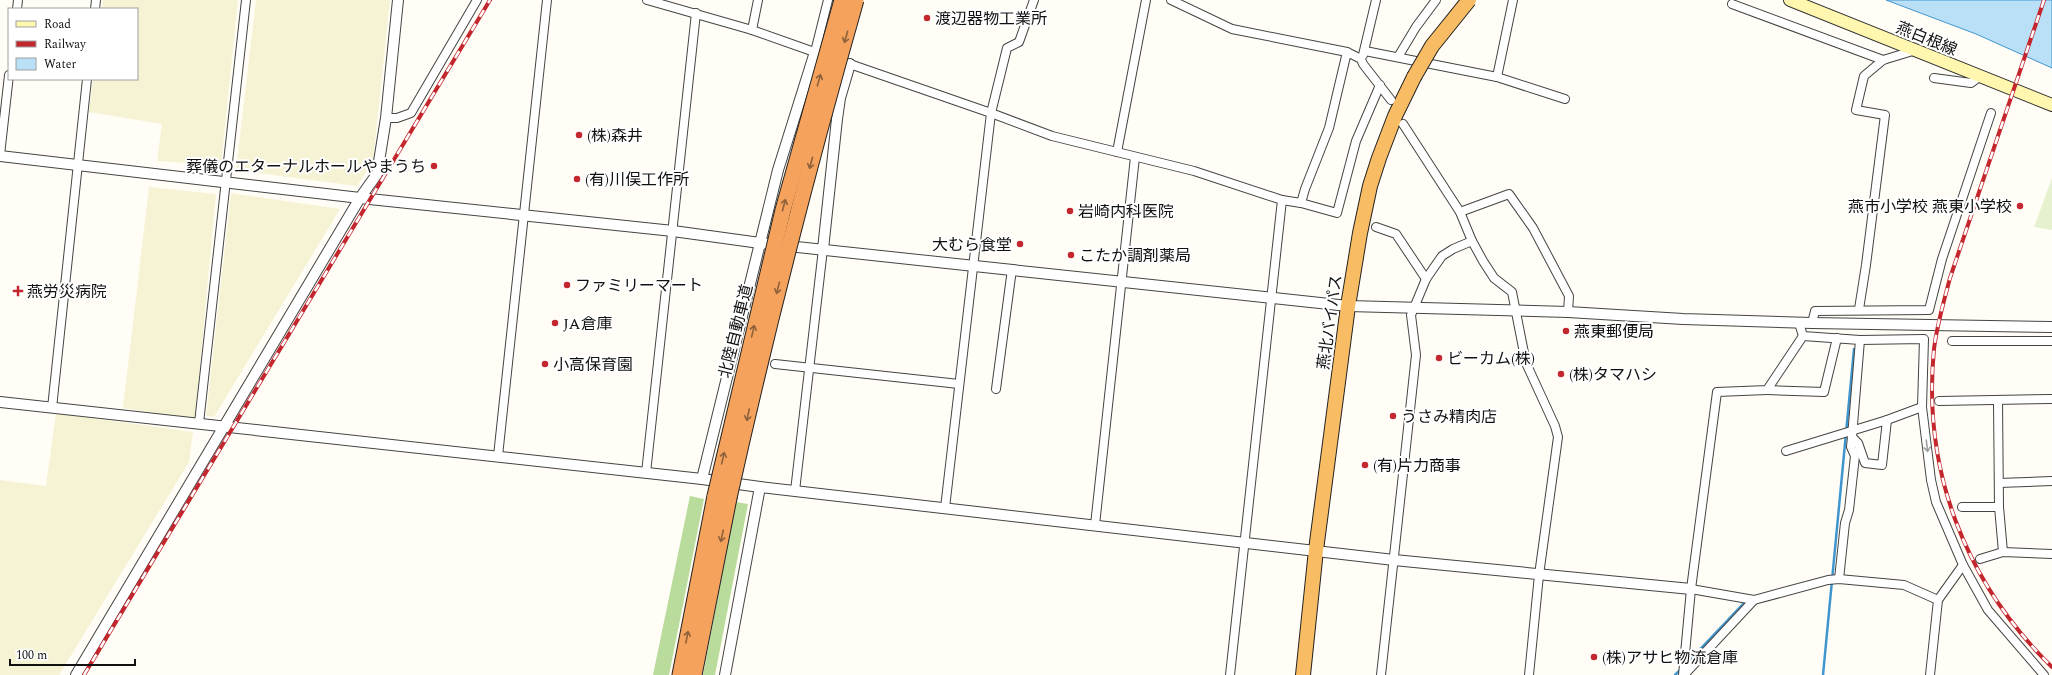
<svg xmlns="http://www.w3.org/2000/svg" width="2052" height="675" font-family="Spectral,'Noto Sans JP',serif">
<rect width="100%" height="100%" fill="#fffdf5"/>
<g fill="#f6f3d4">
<polygon points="103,0 238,0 221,165 157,161 162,124 89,112 93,79 137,79 137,9 102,9"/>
<polygon points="256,0 390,0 373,161 357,186 236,170"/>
<polygon points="149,187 216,194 195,419 123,408"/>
<polygon points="231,193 340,209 214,417 206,416"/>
<polygon points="56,413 193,432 189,462 59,675 0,675 0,480 46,486"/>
</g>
<g fill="#b9dc9c">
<polygon points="690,496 704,499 669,675 653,675"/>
<polygon points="736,502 748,504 715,675 703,675"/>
</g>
<polygon fill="#e6f2cf" points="2052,178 2052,230 2034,227"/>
<polygon fill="#b9e0f7" stroke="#3f96cf" points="1886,0 2052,0 2052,68 1976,34"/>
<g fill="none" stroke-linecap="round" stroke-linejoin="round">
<g stroke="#3f96cf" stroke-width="2.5">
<polyline points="1687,663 1743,604"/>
<polyline points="1675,675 1681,669"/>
<polyline points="1823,675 1854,349"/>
</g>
<defs>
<g id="minor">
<polyline points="647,0 752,30 820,54"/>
<polyline points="1171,0 1232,29 1347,52 1361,59 1363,64 1391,100"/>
<polyline points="1732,4 1883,60"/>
<polyline points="17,9 18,0"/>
<polyline points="95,9 96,0"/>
<polyline points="752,30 758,0"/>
<polyline points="1365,51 1497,77 1565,99"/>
<polyline points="815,52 828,0"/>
<polyline points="1363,55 1376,0"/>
<polyline points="1398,57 1416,27 1436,0"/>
<polyline points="844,62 991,113 1052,136 1194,171 1282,200 1301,203 1337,213 1356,141 1380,85"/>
<polyline points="1497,77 1513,0"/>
<polyline points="1934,78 1971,83 1979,77"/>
<polyline points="386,118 397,118 411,113 477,0"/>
<polyline points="1403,124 1460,212 1472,241 1483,261 1494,278 1512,292 1526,363 1555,426 1558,437 1539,575 1529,675"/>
<polyline points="1117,152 1146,0"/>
<polyline points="0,155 9,75"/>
<polyline points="1301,203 1305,189 1329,128 1347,52"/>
<polyline points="1460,212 1509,194 1533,228 1569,296 1568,312"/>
<polyline points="1376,227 1396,234 1426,279"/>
<polyline points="1859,309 1866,265 1885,115 1856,110 1864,76 1883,60 1916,50"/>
<polyline points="1799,323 1803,336 1860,340 1924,339 1922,407 1931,480 1936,502 1963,565 1988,610 2044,675"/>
<polyline points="1812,323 1815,311 1929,310 1942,259 1991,113"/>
<polyline points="1952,341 2052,341"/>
<polyline points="775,364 959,384"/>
<polyline points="996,389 1012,269"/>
<polyline points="1767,390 1824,392 1837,338"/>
<polyline points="1939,401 2052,399"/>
<polyline points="1998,401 1999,507 2003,552"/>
<polyline points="52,408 87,79"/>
<polyline points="199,423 246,0"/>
<polyline points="1852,437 1858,443 1865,463 1882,465 1887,420"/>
<polyline points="1786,451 1887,420 1922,407"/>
<polyline points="498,456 547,0"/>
<polyline points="646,473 696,13"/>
<polyline points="1999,483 2052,481"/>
<polyline points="795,491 823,249"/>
<polyline points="1962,507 1999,507"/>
<polyline points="945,508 991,113 1007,48 1019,42 1034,0"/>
<polyline points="1095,525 1135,157"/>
<polyline points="1980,559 2003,552 2052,554"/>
<polyline points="1839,579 1845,523 1849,510 1855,456 1851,447 1852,437 1860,340"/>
<polyline points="1691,589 1754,600 1828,580 1839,579 1904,585 1938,600"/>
<polyline points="1230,675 1282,200"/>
<polyline points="1381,675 1416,355 1411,315 1426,279 1442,256 1453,249 1472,241"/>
<polyline points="1683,675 1691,589 1717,392 1767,390 1803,336"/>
<polyline points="1684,675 1754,600"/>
<polyline points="1930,675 1938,600 1963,565"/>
</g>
<g id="tertiary">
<polyline points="0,156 360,198 673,231 760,243 1348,306 1568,312 1683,319 1812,323 2052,327"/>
<polyline points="823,249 837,119 840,98 850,64"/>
<polyline points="0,402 702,479 760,487 1394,560 1691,589"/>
<polyline points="702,479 778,170 815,52"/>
<polyline points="76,675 360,198 377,174 386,118 398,0"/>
<polyline points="725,675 760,487"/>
</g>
<polyline id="secondary" points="1790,0 2052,105"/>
<polyline id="trunk" points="1303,675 1316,550 1348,306 1360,233 1370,186 1379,158 1395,116 1414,77"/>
<g id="motorway">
<polyline points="680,675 715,496"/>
<polyline points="694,675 729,498"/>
</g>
</defs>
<use href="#minor" stroke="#444" stroke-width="10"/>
<use href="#tertiary" stroke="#444" stroke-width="12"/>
<use href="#secondary" stroke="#333" stroke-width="14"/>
<use href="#trunk" stroke="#222" stroke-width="16"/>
<use href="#motorway" stroke="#222" stroke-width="17"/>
<use href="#minor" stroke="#fff" stroke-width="8"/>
<use href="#tertiary" stroke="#fff" stroke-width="10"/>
<use href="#secondary" stroke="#fff6b0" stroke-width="12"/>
<use href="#trunk" stroke="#f7bc64" stroke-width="14"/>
<use href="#motorway" stroke="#f5a25d" stroke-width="15"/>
<defs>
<g id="rail">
<path d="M 2044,0 L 1950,278 C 1944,301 1937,324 1934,349 C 1922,470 1965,582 2052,667"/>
<polyline points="84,675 490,0"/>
</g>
</defs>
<use href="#rail" stroke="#c4262e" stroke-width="4"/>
<use href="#rail" stroke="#fff" stroke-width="2.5" stroke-dasharray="8" stroke-linecap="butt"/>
<defs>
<polyline id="trunk-bridge" points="1414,77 1432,46 1469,0"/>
<g id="motorway-bridge">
<polyline points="715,496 783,210 842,0"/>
<path d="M 729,498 C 766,331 809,165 856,0"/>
</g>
</defs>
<use href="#trunk-bridge" stroke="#222" stroke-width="16" stroke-linecap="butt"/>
<use href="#motorway-bridge" stroke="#222" stroke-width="17" stroke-linecap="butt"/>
<use href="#trunk-bridge" stroke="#f7bc64" stroke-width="14"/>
<use href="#motorway-bridge" stroke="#f5a25d" stroke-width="15"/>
</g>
<defs><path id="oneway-shaft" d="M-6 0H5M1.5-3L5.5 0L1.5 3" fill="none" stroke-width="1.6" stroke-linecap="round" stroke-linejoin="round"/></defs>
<g stroke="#8e613b">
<use href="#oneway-shaft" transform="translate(846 37) rotate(106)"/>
<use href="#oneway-shaft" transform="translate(819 80) rotate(-74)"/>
<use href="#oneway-shaft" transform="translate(811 163) rotate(105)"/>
<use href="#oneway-shaft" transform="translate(784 205) rotate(-75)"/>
<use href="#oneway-shaft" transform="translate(778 288) rotate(104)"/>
<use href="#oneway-shaft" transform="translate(753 331) rotate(-77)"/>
<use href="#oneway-shaft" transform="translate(748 415) rotate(102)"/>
<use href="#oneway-shaft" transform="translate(723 458) rotate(-77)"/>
<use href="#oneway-shaft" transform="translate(722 536) rotate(102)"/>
<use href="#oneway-shaft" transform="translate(687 637) rotate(-79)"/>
</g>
<use stroke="#a0a0a0" href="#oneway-shaft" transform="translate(1927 446) rotate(83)"/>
<g fill="#c4262e" stroke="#fff" stroke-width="1.5">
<circle cx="927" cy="18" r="4"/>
<circle cx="579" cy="135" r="4"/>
<circle cx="434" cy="166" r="4"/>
<circle cx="577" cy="179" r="4"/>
<circle cx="2020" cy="206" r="4"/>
<circle cx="1070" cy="211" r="4"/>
<circle cx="1020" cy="244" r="4"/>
<circle cx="1071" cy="255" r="4"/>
<circle cx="567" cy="285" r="4"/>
<path d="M16 285h4v4h4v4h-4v4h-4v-4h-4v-4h4z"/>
<circle cx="555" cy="323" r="4"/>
<circle cx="1566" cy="331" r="4"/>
<circle cx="1439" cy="358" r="4"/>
<circle cx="545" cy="364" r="4"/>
<circle cx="1561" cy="374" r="4"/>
<circle cx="1393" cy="416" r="4"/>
<circle cx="1365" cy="465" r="4"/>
<circle cx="1594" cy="657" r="4"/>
</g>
<g text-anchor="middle" stroke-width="4" stroke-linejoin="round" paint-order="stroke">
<g font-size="16" fill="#111" stroke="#fff" text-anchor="start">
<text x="935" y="24">渡辺器物工業所</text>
<text x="587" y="141">(株)森井</text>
<text x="426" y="172" text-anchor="end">葬儀のエターナルホールやまうち</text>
<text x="585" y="185">(有)川俣工作所</text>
<text x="2012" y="212" text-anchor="end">燕市小学校 燕東小学校</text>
<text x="1078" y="217">岩崎内科医院</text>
<text x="1012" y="250" text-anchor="end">大むら食堂</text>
<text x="1079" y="261">こたか調剤薬局</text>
<text x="575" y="291">ファミリーマート</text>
<text x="27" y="297">燕労災病院</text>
<text x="563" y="329">JA倉庫</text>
<text x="1574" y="337">燕東郵便局</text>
<text x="1447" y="364">ビーカム(株)</text>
<text x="553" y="370">小高保育園</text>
<text x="1569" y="380">(株)タマハシ</text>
<text x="1401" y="422">うさみ精肉店</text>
<text x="1373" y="471">(有)片力商事</text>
<text x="1602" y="663">(株)アサヒ物流倉庫</text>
</g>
<g font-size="16" fill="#111" stroke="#fff">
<text transform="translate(1927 38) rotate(22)" y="6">燕白根線</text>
<text transform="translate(1329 322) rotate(-82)" y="6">燕北バイパス</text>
<text transform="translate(735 331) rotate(-76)" y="6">北陸自動車道</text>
</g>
</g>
<rect x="8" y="8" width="130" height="72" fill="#ffffff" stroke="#a0a0a0"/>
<rect x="16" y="21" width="20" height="6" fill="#fff6b0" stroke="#a0a0a0"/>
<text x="44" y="28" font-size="12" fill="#111111">Road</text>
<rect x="16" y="41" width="20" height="6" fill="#c4262e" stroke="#a0a0a0"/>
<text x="44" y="48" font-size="12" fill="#111111">Railway</text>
<rect x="16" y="58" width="20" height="12" fill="#b9e0f7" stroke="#a0a0a0"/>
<text x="44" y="68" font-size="12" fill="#111111">Water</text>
<path d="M10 659v6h125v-6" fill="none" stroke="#111111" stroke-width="2"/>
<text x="16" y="659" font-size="12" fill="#111111" stroke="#ffffff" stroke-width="3" paint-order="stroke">100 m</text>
</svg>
